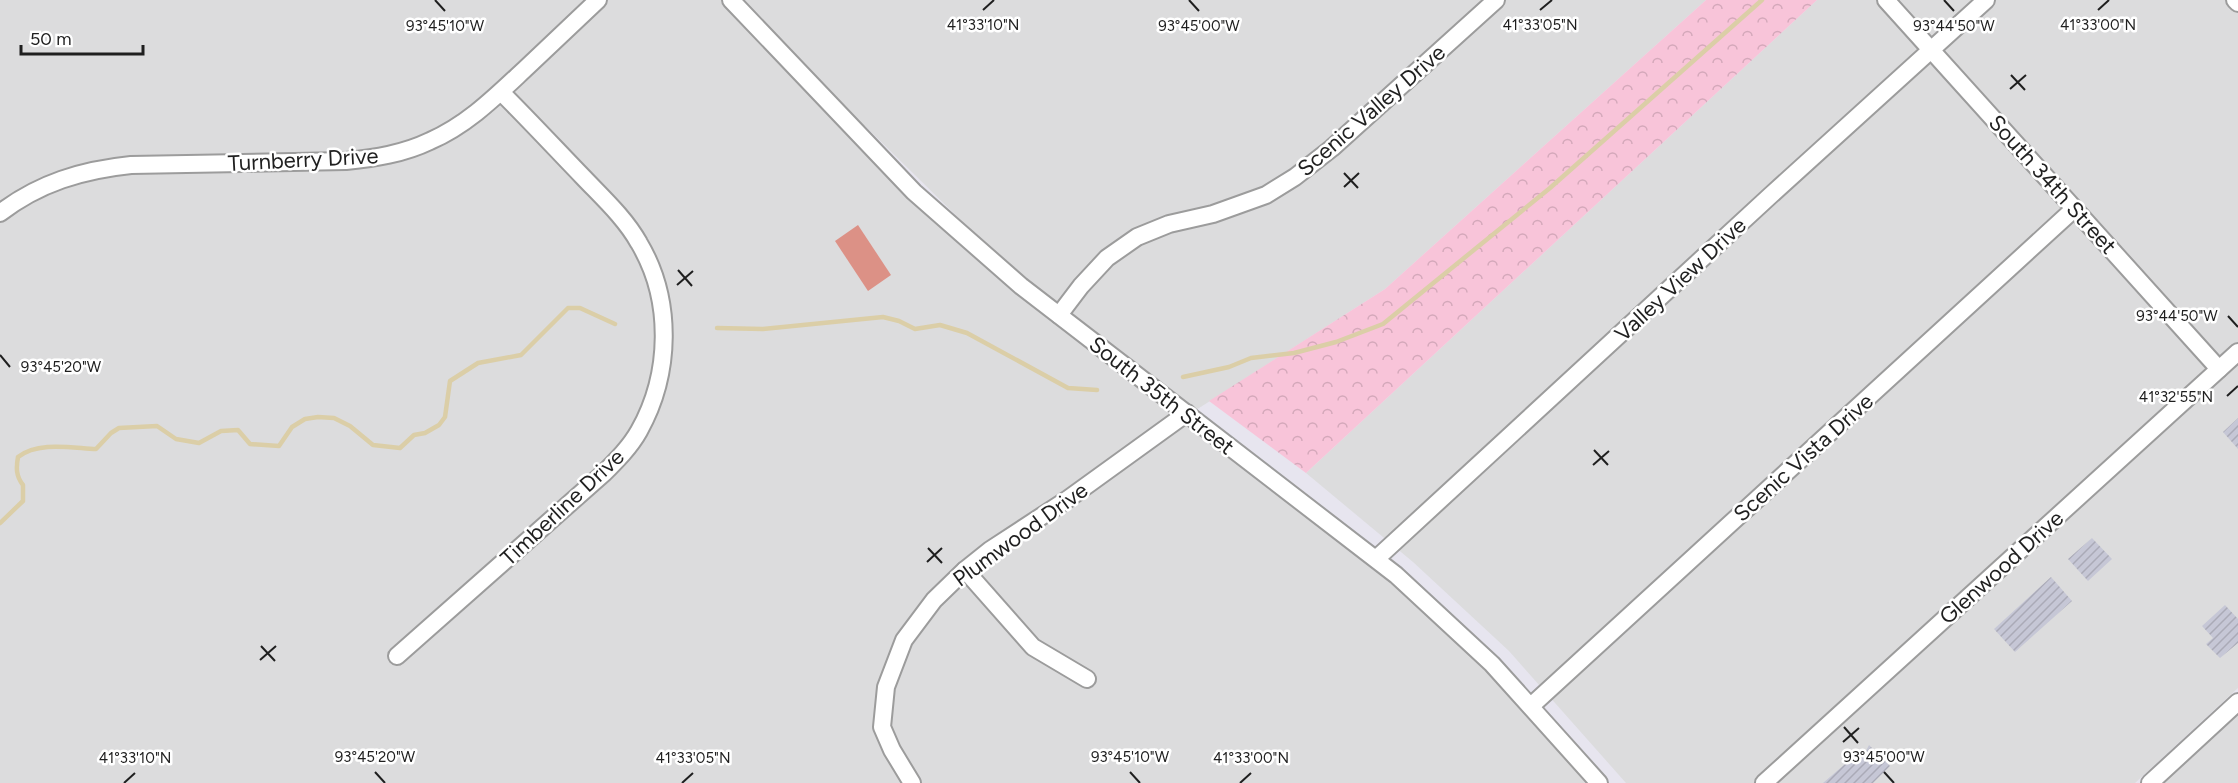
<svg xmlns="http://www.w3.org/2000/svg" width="2238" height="783" font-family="Figtree,sans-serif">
<defs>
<pattern id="park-crowns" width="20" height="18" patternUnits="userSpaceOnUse" patternTransform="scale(1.5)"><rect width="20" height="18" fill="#f8c4d9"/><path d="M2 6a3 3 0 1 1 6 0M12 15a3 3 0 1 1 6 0" fill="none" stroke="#d4a8ba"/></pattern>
<pattern id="building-hatch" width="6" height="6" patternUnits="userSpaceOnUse" patternTransform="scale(1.5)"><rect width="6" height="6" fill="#c6c7d6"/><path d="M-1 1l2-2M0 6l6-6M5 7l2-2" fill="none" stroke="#aaaab7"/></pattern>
</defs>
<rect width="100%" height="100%" fill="#e7e5ef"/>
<g fill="#dcdcdd">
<polygon points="0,0 1706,0 1385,289 1196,410 1140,369 1039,290 977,236 865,126 857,133 914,192 1396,575 1599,783 0,783"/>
<polygon points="1817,0 2238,0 2238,688 2135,783 1626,783 1509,651 1413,562 1306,473"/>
<polygon points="2238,715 2238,783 2163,783"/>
</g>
<polygon fill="url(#park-crowns)" points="1706,0 1817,0 1306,473 1209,401 1385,289"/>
<polygon fill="#dc9186" points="858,225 891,275 868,291 835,241"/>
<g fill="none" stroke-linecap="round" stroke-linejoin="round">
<g stroke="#dbcea7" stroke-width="4.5">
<polyline points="717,328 763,329 883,317 899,321 915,329 940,325 967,333 1068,388 1097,390"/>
<polyline points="1183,377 1229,367 1251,358 1294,353 1336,342 1383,324 1550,188 1762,0"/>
<path d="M 0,523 L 23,501 L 23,485 C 16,476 16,468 18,457 C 38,441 72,448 96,449 L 111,433 L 119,428 L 157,426 L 176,439 L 199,443 L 221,431 L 238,430 L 250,444 L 279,446 L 292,427 L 305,419 L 318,417 L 334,418 L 350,426 L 373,445 L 400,448 L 414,435 L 425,433 L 439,425 L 445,417 L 450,381 L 478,363 L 521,355 L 568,308 L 580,308 L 615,324"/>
</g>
</g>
<g fill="url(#building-hatch)">
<polygon points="2238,418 2238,449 2223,432"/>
<polygon points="2092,538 2112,559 2088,581 2068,559"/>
<polygon points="2051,577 2072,601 2015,652 1994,629"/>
<polygon points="2225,605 2238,619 2238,643 2220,658 2206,644 2213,638 2202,626"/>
<polygon points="1869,745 1890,766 1873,783 1823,783 1859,752 1865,753"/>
</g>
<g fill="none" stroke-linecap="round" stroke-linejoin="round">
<defs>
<g id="minor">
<polyline points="731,0 914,192 1021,286 1396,575 1492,664 1599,783"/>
<polyline points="1886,0 2219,369"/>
<polyline points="2235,0 2238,3"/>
<path d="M 0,213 C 39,183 82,170 131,165 L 346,161 C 375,158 403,154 430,141 C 467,125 495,97 525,69 C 549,46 574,23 598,0"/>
<polyline points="1059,315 1081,286 1107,258 1137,237 1169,224 1213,214 1266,195 1295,177 1332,148 1496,0"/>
<polyline points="1376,559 1771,195 1986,0"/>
<polyline points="965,570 1033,647 1087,679"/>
<path d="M 397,656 L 604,473 C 617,460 630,447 639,431 C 671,374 673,300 639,243 C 625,218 603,198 583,177 C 556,149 529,120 501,92"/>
<polyline points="1531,706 2074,209"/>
<polyline points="912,783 892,750 882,727 886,687 904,640 934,600 965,570 990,550 1068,499 1187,413"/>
<polyline points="1764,783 2238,352"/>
<polyline points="2150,783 2238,702"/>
</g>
</defs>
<use href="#minor" stroke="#9c9c9c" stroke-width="20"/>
<use href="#minor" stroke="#fff" stroke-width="16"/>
</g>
<path fill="none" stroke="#1f1f1f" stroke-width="2" d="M 435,0 L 445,11M 1189,0 L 1199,11M 1944,0 L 1954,11M 983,10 L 994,0M 1540,10 L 1552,0M 2098,10 L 2109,0M 2011,75 L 2025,90M 2010,89 L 2026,75M 1344,173 L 1358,188M 1344,187 L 1359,173M 678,270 L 692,286M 677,285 L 693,271M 2228,316 L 2238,327M 0,355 L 10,367M 2227,396 L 2238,386M 1594,450 L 1608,465M 1593,465 L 1609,451M 928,548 L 942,563M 927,562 L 942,548M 261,646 L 275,661M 260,660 L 276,646M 1844,727 L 1858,743M 1843,742 L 1859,728M 375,772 L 385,783M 1130,772 L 1140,783M 1884,772 L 1894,783M 124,783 L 135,773M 682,783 L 693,773M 1240,783 L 1251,773"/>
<g text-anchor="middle" stroke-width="5" stroke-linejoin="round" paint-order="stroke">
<g font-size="22" fill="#1f1f1f" stroke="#fff">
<text transform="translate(1371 110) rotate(-41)" y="8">Scenic Valley Drive</text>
<text transform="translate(303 159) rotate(-3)" y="8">Turnberry Drive</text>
<text transform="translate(2053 184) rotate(48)" y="8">South 34th Street</text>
<text transform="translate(1680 279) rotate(-43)" y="8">Valley View Drive</text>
<text transform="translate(1162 395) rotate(38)" y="8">South 35th Street</text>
<text transform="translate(1803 457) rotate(-42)" y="8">Scenic Vista Drive</text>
<text transform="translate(562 507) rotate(-43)" y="8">Timberline Drive</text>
<text transform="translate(1020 534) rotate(-36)" y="8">Plumwood Drive</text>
<text transform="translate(2001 567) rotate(-42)" y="8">Glenwood Drive</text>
</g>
</g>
<g font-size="15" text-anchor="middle" fill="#1f1f1f" stroke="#fff" stroke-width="5" stroke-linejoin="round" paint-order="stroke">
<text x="983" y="30">41°33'10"N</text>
<text x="1540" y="30">41°33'05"N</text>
<text x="2098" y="30">41°33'00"N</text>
<text x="445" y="31">93°45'10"W</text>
<text x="1199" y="31">93°45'00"W</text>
<text x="1954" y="31">93°44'50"W</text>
<text x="2177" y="321">93°44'50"W</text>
<text x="61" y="372">93°45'20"W</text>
<text x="2176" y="402">41°32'55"N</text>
<text x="375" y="762">93°45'20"W</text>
<text x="1130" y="762">93°45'10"W</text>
<text x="1884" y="762">93°45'00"W</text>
<text x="135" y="763">41°33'10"N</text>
<text x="693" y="763">41°33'05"N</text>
<text x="1251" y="763">41°33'00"N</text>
</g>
<path d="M21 45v9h122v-9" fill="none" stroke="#1f1f1f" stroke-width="3"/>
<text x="30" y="45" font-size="18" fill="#1f1f1f" stroke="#ffffff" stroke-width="4.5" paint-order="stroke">50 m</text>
</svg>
